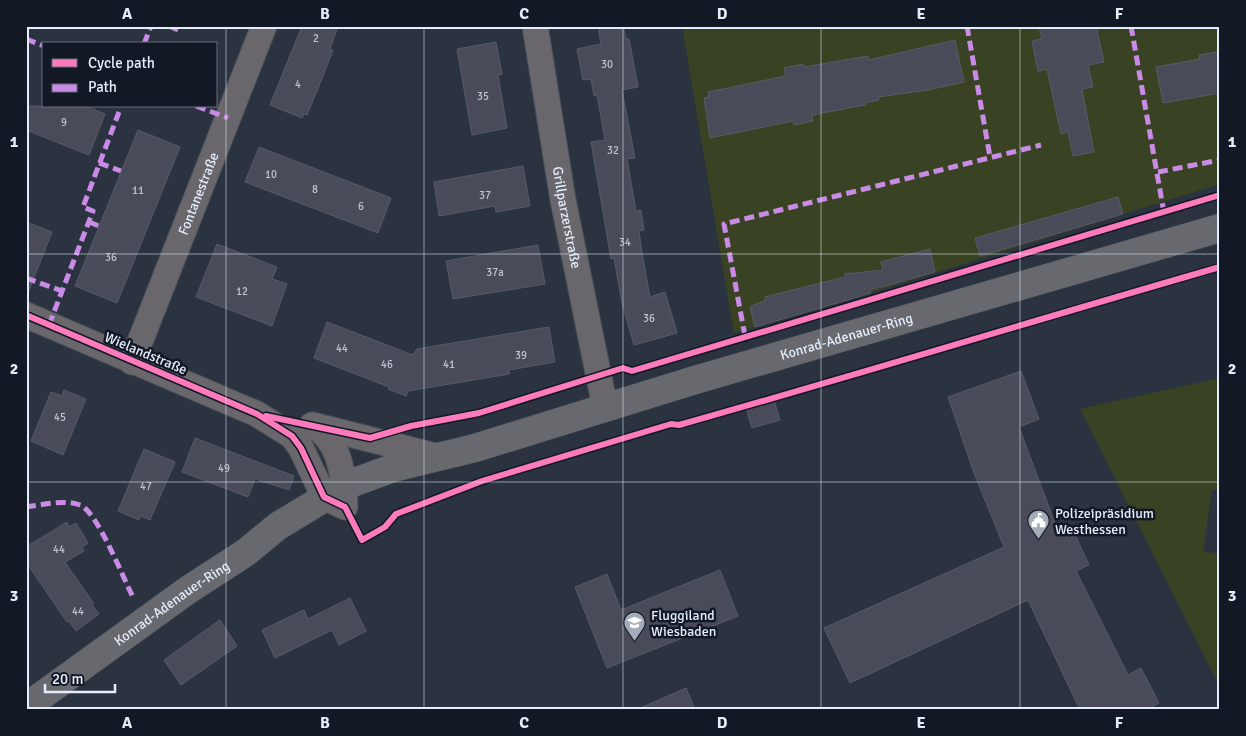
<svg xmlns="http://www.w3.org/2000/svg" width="1246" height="736" font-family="Signika,sans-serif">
<rect width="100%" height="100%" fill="#2c3340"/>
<g fill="#394323">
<polygon points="682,26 1220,26 1220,184 819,309 734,333"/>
<polygon points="1220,378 1220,491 1212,490 1203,551 1220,554 1220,687 1080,409"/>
</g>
<g fill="#494c58" stroke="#575b66">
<polygon points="302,26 338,26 330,49 333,50 323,76 307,115 304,114 302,118 270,105"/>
<polygon points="598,26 623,26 626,39 629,39 638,87 622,90 635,158 627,159 636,211 641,210 644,230 639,231 642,253 650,297 665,292 677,333 634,345 622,303 614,258 611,259 591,142 605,140 597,95 594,96 591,79 583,80 577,49 601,44"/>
<polygon points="1039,26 1096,26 1104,62 1088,65 1093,87 1082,89 1094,152 1073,156 1068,132 1061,134 1047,69 1038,71 1032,41 1042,39"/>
<polygon points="955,40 964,82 928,90 878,97 879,100 865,103 865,105 812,115 813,121 794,125 793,121 710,138 704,98 709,97 708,92 786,76 784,68 803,64 804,67 868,56 869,60"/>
<polygon points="496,42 502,74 498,75 507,128 472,135 457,49"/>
<polygon points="1220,51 1220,93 1163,103 1156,67 1200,59 1199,55"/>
<polygon points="26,106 86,106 105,114 89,155 26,130"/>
<polygon points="138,130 180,147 117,303 75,286"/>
<polygon points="259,147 391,198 378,233 245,182"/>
<polygon points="523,166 530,206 496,212 495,206 439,216 434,182"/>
<polygon points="1118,197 1123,214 980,256 975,238"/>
<polygon points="26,222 52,232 28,293 26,293"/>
<polygon points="217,244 277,267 272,279 287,284 272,326 196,297"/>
<polygon points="538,245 545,284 453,299 446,261"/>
<polygon points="930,249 935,272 870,290 871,293 755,327 750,307 766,300 765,297 845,277 845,274 883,270 881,262"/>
<polygon points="327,322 413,355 417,349 549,327 555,362 509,370 509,374 408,391 406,396 388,389 389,387 314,358"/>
<polygon points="1021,371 1039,419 1019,427 1059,534 1072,528 1089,565 1076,571 1128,675 1141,668 1159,703 1147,710 1080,710 1028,600 850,683 824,628 1004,547 974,473 948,397"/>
<polygon points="64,390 86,399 63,455 31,441 51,392 62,396"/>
<polygon points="774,400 780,420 752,428 746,408"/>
<polygon points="195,438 294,476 289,490 255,479 248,497 182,472"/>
<polygon points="144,449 175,462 150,520 141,516 139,520 118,511"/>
<polygon points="67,522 69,527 76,523 88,543 82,547 84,551 65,562 94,604 92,605 99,614 76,631 69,621 67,622 26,562 26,547"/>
<polygon points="720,570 738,616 607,668 575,587 607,574 621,610"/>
<polygon points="350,598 366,631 339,645 332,630 275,658 262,630 304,610 308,619"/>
<polygon points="220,620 237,646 181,685 164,660"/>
<polygon points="686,688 695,710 636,710"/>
</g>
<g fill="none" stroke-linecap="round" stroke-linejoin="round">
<defs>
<g id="minor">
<path id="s1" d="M 535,26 L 563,200 L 605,407"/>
<path d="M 26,315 L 257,414 L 292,436 L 301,448 L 324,497 L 345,507 C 344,477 341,441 312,425"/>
<path id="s2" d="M 132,362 L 264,26"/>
<polyline points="313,425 436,456"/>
</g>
<g id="major">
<path id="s3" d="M 26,707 L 188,590 L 245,553 L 278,526 L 344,486 L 393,468 L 475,448 L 695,380 L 1220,228"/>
</g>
</defs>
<use href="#minor" stroke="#4b525c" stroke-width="27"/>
<use href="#major" stroke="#4b525c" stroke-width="29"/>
<use href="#minor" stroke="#69676b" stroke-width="25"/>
<use href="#major" stroke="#68696f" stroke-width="28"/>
<g stroke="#ca8be6" stroke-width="5" stroke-dasharray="10 5" stroke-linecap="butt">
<polyline points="169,26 178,30"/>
<polyline points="967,26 990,157"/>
<polyline points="1131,26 1164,213"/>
<polyline points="26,39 44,46"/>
<polyline points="144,44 151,26"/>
<polyline points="196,106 228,118"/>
<polyline points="99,163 121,171"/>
<polyline points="1158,172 1220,160"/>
<polyline points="89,222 99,226"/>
<polyline points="26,278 62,291"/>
<polyline points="49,325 93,211 83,207 119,112"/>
<polyline points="745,336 724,224 1041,145"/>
<path d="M 26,507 C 43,505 64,499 80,505 C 97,511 123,578 133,597"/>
</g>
<defs>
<g id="cycleway">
<path d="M 26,315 L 257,414 L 292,436 L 301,448 L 324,497 L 345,507 L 362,540 L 385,527 L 396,514 L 482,481 L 671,424 L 679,425 C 860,374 1039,319 1220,267"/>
<polyline points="266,416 370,438 411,426 479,413 623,368 632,371 1220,195"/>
</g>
</defs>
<use href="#cycleway" stroke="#131924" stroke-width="9"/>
<use href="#cycleway" stroke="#fd7abc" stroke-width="6"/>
</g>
<path fill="none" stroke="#e4edfc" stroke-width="1" stroke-opacity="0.55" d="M 226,26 L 226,710M 424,26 L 424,710M 623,26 L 623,710M 821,26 L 821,710M 1020,26 L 1020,710M 26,254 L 1220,254M 26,482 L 1220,482"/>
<defs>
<symbol id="civic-pin" viewBox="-11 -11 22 30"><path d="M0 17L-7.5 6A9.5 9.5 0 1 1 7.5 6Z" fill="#a4acba" stroke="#131924"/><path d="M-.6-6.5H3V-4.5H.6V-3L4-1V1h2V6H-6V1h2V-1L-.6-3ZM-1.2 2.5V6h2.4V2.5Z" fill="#fff"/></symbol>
<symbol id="school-pin" viewBox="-11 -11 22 30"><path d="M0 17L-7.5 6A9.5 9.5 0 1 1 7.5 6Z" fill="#a4acba" stroke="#131924"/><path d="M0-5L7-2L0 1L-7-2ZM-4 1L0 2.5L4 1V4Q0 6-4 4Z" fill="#fff"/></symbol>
</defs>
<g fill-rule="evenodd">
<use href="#civic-pin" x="1026" y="508" width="25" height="34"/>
<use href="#school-pin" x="622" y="610" width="25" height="34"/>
</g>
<g text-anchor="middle" stroke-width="5" stroke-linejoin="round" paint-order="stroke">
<g font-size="11" fill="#bdc5d3">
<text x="316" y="42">2</text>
<text x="607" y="68">30</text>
<text x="298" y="88">4</text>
<text x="483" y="100">35</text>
<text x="64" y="126">9</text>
<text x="613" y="154">32</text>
<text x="271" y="178">10</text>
<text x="315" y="193">8</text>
<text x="138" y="194">11</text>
<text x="485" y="199">37</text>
<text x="361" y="210">6</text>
<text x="625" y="246">34</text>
<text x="111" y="261">36</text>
<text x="495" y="276">37a</text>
<text x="242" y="295">12</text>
<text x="649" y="322">36</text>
<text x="342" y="352">44</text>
<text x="521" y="359">39</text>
<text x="387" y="368">46</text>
<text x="449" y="368">41</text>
<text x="60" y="421">45</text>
<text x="224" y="472">49</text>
<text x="146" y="490">47</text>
<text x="59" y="553">44</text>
<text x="78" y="615">44</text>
</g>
<g font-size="14" fill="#e4edfc" stroke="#131924">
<text dy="5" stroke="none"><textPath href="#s2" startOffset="181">Fontanestraße</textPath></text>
<text dy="5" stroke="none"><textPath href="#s1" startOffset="194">Grillparzerstraße</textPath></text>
<text dy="5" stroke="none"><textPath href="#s3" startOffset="912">Konrad-Adenauer-Ring</textPath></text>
<text transform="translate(146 353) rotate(23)" y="5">Wielandstraße</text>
<text dy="5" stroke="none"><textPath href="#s3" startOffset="179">Konrad-Adenauer-Ring</textPath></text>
</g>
<g font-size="14" fill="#e4edfc" stroke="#131924" text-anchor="start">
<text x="1055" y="518">Polizeipräsidium<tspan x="1055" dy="16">Westhessen</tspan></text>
<text x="651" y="620">Fluggiland<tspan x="651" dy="16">Wiesbaden</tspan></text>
</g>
</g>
<rect width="1246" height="736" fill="none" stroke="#131924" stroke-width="55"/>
<rect x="42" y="42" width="175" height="65" fill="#131924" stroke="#676e7a"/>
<rect x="52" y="59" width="25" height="8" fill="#fd7abc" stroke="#676e7a"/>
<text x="88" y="68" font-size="15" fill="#e4edfc">Cycle path</text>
<rect x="52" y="84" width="25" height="8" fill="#ca8be6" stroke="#676e7a"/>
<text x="88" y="92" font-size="15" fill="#e4edfc">Path</text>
<path d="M45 684v8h70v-8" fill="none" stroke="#e4edfc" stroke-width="2.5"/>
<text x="52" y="684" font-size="15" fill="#e4edfc" stroke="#131924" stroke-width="4" paint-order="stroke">20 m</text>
<rect x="28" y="28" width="1190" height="680" fill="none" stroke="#e4edfc" stroke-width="2"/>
<g font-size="16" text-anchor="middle" font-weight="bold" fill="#e4edfc">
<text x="127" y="19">A</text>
<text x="325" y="19">B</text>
<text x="524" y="19">C</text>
<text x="722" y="19">D</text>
<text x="921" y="19">E</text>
<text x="1119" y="19">F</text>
<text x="14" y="147">1</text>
<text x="1232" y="147">1</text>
<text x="14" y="374">2</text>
<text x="1232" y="374">2</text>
<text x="14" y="601">3</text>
<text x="1232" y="601">3</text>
<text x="127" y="728">A</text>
<text x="325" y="728">B</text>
<text x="524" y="728">C</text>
<text x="722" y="728">D</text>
<text x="921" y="728">E</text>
<text x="1119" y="728">F</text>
</g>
</svg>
